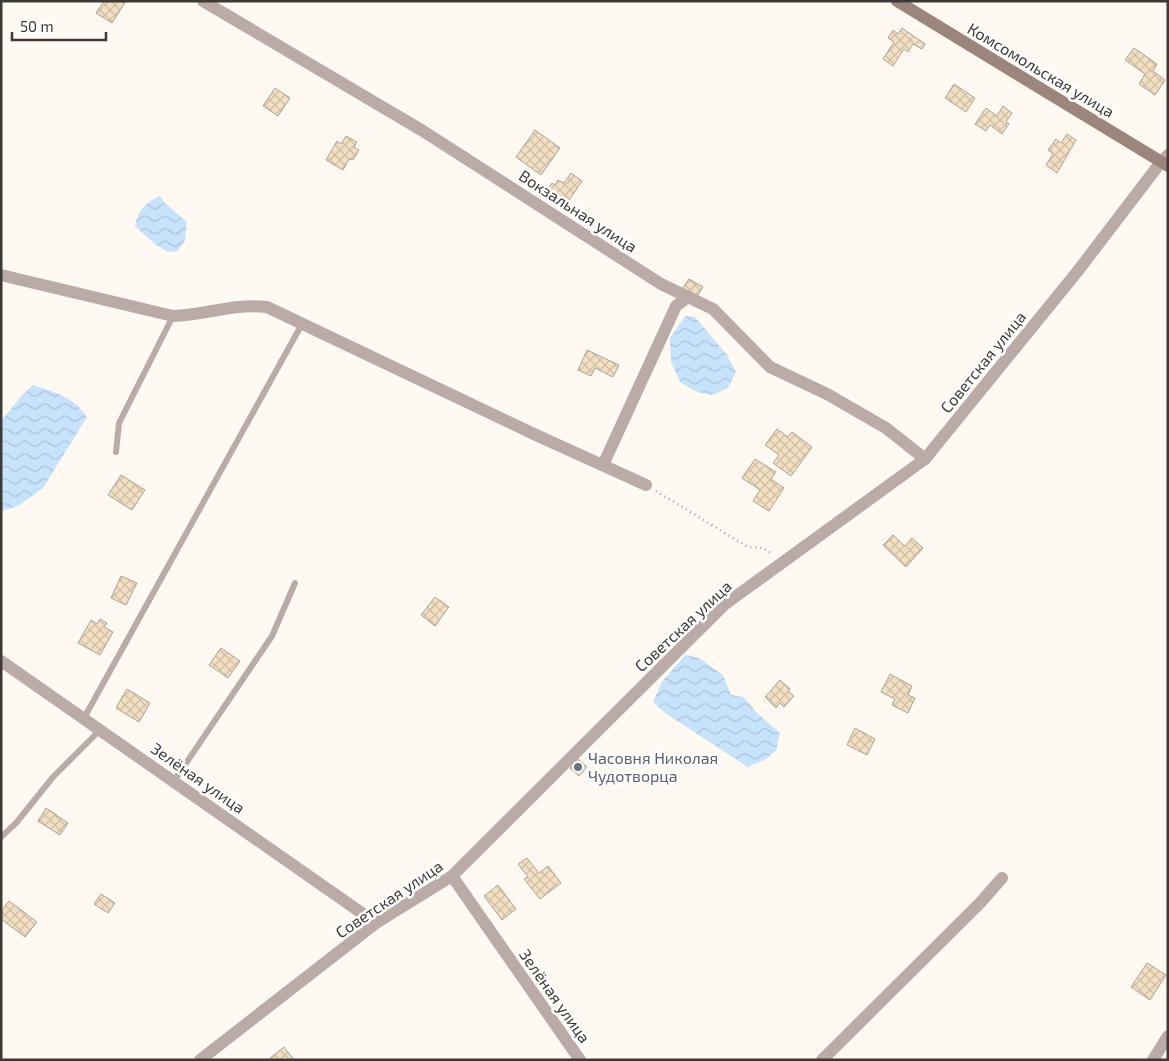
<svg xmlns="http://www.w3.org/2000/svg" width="1169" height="1061" font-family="'Exo 2',sans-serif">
<defs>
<pattern id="water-waves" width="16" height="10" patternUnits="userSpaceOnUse" patternTransform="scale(1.25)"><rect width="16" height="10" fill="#c7e2fb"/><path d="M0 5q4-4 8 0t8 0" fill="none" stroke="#acc3d8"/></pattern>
<pattern id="building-cross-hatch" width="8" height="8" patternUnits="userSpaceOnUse" patternTransform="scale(1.25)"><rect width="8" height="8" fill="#f2dec1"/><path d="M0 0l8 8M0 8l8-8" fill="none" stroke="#d0bfa6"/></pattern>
</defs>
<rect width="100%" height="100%" fill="#fff9f1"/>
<g fill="url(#water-waves)">
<path d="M 160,196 L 165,203 L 187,222 L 185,240 L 178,251 L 168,252 L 156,245 L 135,226 C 138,210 146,202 160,196 Z"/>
<polygon points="685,316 695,317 727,355 736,372 728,388 713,395 697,392 680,382 671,362 670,338"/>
<path d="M 33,385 C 55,392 74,397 87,417 L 43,488 L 18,506 L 2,511 L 1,421 L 23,394 Z"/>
<polygon points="685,655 699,658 723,675 731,695 744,697 756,712 780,733 776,751 764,760 748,767 665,713 653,702 662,682"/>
</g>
<g fill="url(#building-cross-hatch)" stroke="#a9a49d">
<polygon points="104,1 126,1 112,23 96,13"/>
<polygon points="902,28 925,44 922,49 913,44 908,52 904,49 893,66 883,59 894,42 888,38 893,30 898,34"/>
<polygon points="1134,48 1157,64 1153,71 1165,80 1155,95 1139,84 1145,74 1125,60"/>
<polygon points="954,84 975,98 966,112 945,98"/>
<polygon points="275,88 290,98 278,116 263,106"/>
<polygon points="1003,106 1012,113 1006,122 1009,124 1002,134 990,125 986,131 975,124 986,108 997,116"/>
<polygon points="535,130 560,148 541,175 516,157"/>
<polygon points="1067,134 1076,140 1057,173 1046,165 1053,154 1048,150 1056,139 1061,143"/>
<polygon points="346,136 357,142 354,147 359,150 353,160 349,159 343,170 326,160 337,141 341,144"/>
<polygon points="571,173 582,181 563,209 543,196 552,183 555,185 558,180 564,183"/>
<polygon points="689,279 703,287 696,298 682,289"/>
<polygon points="587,350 619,365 613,377 595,368 591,376 578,370"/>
<polygon points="777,429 788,437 792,432 812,447 791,476 773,463 779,455 765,445"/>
<polygon points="755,459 776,472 771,479 784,488 769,511 753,501 760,490 742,478"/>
<polygon points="121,475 145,490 132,510 108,495"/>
<polygon points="893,535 905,546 912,538 923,548 906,567 883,545"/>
<polygon points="121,576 137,583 126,605 111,598"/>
<polygon points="435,597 449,607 435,626 421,615"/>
<polygon points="100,619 107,623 104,627 113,632 100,655 78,643 91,620 97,624"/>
<polygon points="221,648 240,661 228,678 209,665"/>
<polygon points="890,674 912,686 908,695 915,698 908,713 892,705 895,699 881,692"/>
<polygon points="780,680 790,689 788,691 794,696 784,707 780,703 776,708 765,697"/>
<polygon points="127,689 150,703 139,722 116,708"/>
<polygon points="855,728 875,739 867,755 847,745"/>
<polygon points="578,759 587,767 579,776 570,768"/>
<polygon points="46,808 68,823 60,835 38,821"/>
<polygon points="527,858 539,873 548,866 561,883 540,899 524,879 528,877 518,864"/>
<polygon points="498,885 516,909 502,920 484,896"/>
<polygon points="101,894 115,903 108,913 94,904"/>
<polygon points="9,901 37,922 25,937 1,919 1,911"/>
<polygon points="1147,963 1166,975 1150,1000 1131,987"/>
<polygon points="284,1047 294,1060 272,1060 270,1058"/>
</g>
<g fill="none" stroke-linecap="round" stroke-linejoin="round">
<polyline stroke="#a19d97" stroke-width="2.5" stroke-dasharray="1 4" stroke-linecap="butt" points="656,491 748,547 763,548 773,554"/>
<g stroke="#bbaba6" stroke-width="6">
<polyline points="116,452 119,423 173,316"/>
<polyline points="84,718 302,324"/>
<polyline points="174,781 272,636 295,583"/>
<polyline points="1,837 16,823 53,777 100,730"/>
</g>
<g stroke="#bbaba6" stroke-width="12">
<polyline points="203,1 423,131 661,284 713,309 770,367 827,394 886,428 925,459"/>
<path d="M 1,275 L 173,316 C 207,315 232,303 267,307 L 536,435 L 646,485"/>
<polyline points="603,465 676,306 688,297"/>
<polyline points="1,661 376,923"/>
<polyline points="452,876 580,1060"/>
<polyline points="200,1060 376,923 452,876 724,605 925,459 1077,272 1161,162 1168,155"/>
<polyline points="822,1060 980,903 1002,878"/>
<polyline points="1153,1060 1168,1036"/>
</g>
<polyline stroke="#9c857d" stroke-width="12" points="897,1 1168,166"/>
</g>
<circle fill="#6b7280" stroke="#fff" stroke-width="2" cx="578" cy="767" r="5"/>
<g text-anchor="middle" stroke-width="5" stroke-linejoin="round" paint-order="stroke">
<g font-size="16" fill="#3c3a36" stroke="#fff">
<text transform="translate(1041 70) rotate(31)" y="6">Комсомольская улица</text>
<text transform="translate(578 211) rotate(33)" y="6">Вокзальная улица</text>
<text transform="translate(983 362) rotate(-51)" y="6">Советская улица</text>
<text transform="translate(683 626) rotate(-43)" y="6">Советская улица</text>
<text transform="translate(198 778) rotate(35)" y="6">Зелёная улица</text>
<text transform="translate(389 899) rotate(-34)" y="6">Советская улица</text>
<text transform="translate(555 996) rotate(55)" y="6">Зелёная улица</text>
</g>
<g font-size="16" fill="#5b616d" stroke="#fff" text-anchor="start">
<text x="588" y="764">Часовня Николая<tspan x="588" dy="18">Чудотворца</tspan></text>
</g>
</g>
<rect width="1169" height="1061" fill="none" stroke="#3c3a36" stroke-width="5"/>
<path d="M12 32v8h94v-8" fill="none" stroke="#3c3a36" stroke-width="2.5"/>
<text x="20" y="32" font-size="15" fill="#3c3a36" stroke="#ffffff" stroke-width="4" paint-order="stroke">50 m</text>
</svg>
